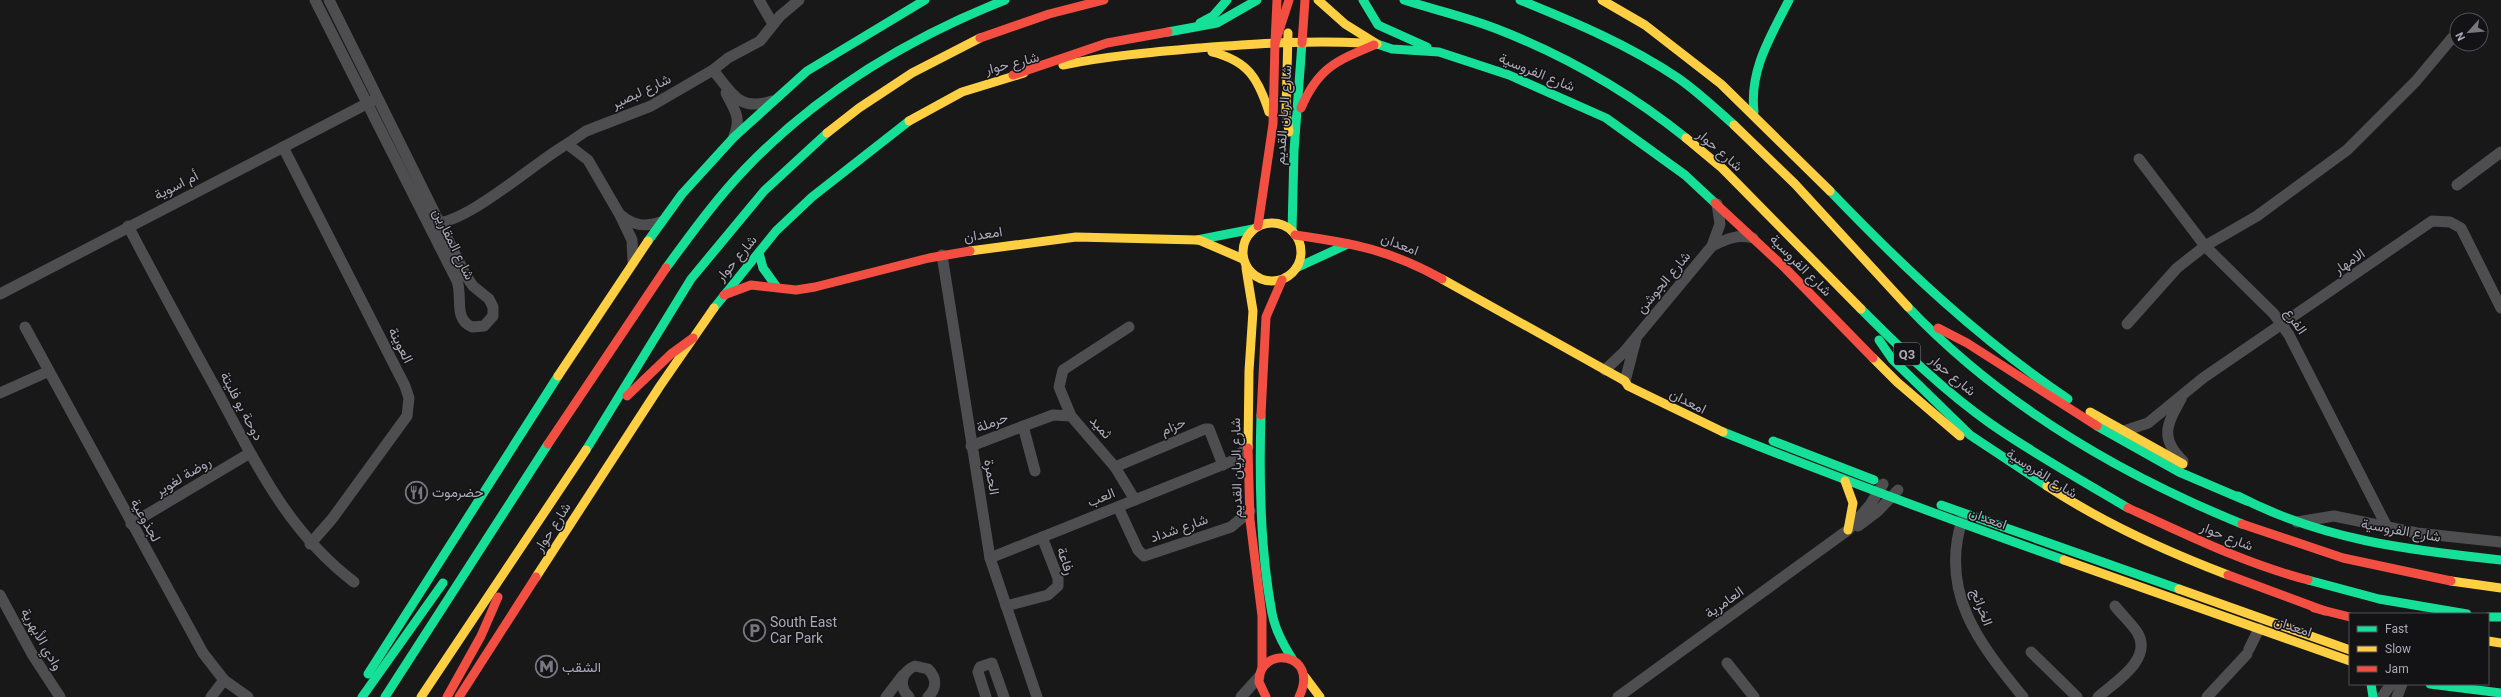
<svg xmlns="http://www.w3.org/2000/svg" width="2501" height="697" font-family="Roboto,Vazirmatn,sans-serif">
<rect width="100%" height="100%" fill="#181818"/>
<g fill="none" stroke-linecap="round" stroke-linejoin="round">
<g stroke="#4e4e51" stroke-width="11">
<path d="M 315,0 L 457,281 C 463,297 453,319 472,327 L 484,326 L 493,316 L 493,307 L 489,299 L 473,286 L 466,276 L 329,0"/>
<polyline points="759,0 773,24"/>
<polyline points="713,70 728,58 760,41 780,16 799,0"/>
<path d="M 726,93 C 734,109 742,118 734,136"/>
<path d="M 567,144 L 586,131 L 651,106 L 713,70 C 732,93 739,112 772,101"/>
<polyline points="283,147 405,386 409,398 407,416 332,519 310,544"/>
<polyline points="2139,159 2205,246 2274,314 2289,335 2387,527"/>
<polyline points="2457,185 2501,152"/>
<path d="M 622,216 C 634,226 646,227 661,222"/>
<path d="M 433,223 C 466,225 535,162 567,144 L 588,160 L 620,215 L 632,240 L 633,262"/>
<path d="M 128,226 C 157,281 186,335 216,389 C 255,462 287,531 354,582"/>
<path d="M 1712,246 C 1727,239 1737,234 1753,238"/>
<polyline points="942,255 990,558 1037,697"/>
<polyline points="0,294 372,101"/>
<polyline points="2127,324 2177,268 2205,246 2257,216 2347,150 2416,81 2452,38"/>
<polyline points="25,327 203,653 224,680 248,697"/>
<polyline points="1605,370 1624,352 1712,246 1720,224 1717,204"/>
<polyline points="1625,381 1636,339"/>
<polyline points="0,393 47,372"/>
<path d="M 2181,399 C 2167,424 2159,438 2183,461"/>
<polyline points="1071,416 1059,387 1063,370 1129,327"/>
<polyline points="1023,426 1035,471"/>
<polyline points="2124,431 2148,423 2203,378 2432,221 2450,222 2461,228 2501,308"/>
<polyline points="971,446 1053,415 1071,416 1115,467 1135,500"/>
<polyline points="1115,467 1205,429 1209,429 1223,465"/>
<polyline points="1118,507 1138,550 1144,556 1231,527 1250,511"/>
<path d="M 1963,517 C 1938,592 1979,643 2023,697"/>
<polyline points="2297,522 2334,516 2417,533 2501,542"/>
<polyline points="131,524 250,453"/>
<polyline points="1858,526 1878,511 1898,490"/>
<polyline points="990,558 1232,461 1248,447"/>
<polyline points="0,595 32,654 60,697"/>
<polyline points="1006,606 1048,595 1058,586 1058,578 1042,537"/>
<polyline points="2249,649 2259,629"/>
<polyline points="2031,652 2077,697"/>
<polyline points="1727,663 1754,697"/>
<polyline points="211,697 224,680"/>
<polyline points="886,697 903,675"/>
<path d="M 909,697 C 898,686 901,672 915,666 L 928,669 C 937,678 937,688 928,697"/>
<polyline points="986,697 978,672 980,667 992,663 1004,697"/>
<polyline points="1241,697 1259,677"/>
<polyline points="1618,697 1848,530 1870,505 1883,484"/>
<path d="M 2098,697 C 2115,682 2154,659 2137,632 C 2131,623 2122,615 2115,606"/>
<polyline points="2207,697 2247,654"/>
<polyline points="2382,697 2391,684"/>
<polyline points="2397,697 2402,684"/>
</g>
<g stroke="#16e098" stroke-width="9">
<polyline points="1363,0 1378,25 1427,47"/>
<path d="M 1404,0 C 1435,10 1467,17 1497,29 C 1564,55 1630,93 1686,138"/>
<path d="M 1520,0 C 1574,22 1629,45 1678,78 C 1698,92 1716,109 1734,125"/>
<polyline points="1200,23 1213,16 1227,0"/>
<polyline points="1168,32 1217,23 1257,0"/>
<polyline points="1363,43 1377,44 1392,49 1439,52 1509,75 1606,118 1685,175 1715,203"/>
<path d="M 1754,112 C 1749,70 1771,36 1789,0"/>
<path d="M 1830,191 C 1904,268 1979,339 2068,399"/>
<polyline points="1292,231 1294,151 1302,43"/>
<polyline points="1197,240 1253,229"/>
<polyline points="648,241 682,194 734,137 807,71 925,0"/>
<polyline points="759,253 763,268 776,286"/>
<path d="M 666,268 C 691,234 716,199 746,168 C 818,93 909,38 1005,0"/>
<polyline points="1296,268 1348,244"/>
<path d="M 1908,307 C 2001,405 2117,473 2242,524"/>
<polyline points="714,308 776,231 812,197 909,121"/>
<path d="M 1861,309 C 1902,350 1944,391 1991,424 C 2034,454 2083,481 2128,508"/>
<polyline points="1879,340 1892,359 1970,435 2047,486"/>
<path d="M 1261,415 C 1259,479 1260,550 1272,613 C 1275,630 1284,646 1293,660"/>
<polyline points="2097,426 2179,472 2247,501"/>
<path d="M 1723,432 C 1835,477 1949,519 2064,560"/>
<polyline points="1773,441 1874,480"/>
<polyline points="586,450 691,279 764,191 827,133"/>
<path d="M 2238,496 C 2322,540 2408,550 2501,560"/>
<polyline points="1941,505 2179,589"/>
<polyline points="2308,580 2379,599 2467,614"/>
<polyline points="2488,617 2501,617"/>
<polyline points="368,674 558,376"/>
<polyline points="2371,684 2373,697"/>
<polyline points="2430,684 2501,693"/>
<polyline points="362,697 443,583"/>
<polyline points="385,697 548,444"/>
</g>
<g stroke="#ffcf43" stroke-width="9">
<polyline points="1318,0 1345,24 1377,44"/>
<polyline points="1602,0 1645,25 1721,84 1830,191"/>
<polyline points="1288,33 1286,112 1289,132"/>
<path d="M 1212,52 C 1248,61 1258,78 1269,112"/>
<path d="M 1063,65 C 1108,56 1153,52 1199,48 C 1254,44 1308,40 1363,43"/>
<polyline points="909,121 962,92 1024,73"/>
<polyline points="1734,125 1795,184 1908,307"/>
<polyline points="827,133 859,108 912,73 980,38"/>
<polyline points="1686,138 1722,168 1861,309"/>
<circle cx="1272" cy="252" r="29"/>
<polyline points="1199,240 1243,259"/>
<polyline points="970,251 1076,237 1197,240"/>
<polyline points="1246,268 1253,311 1249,371 1248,448"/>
<polyline points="1442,279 1625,381 1628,386 1723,432"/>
<polyline points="1873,358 1897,382 1960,436"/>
<polyline points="558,376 648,241"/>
<polyline points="2090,412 2183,464"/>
<polyline points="1845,481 1853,503 1848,530"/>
<path d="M 2047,486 C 2103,523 2165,551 2228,575"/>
<polyline points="2064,560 2350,661"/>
<polyline points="536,577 660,386 714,308"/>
<polyline points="2451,581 2501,588"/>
<polyline points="2179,589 2350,650"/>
<polyline points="2488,641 2501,643"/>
<polyline points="1305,677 1320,697"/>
<polyline points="421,697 586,450"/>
</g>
<g stroke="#f24e42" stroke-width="9">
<polyline points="980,38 1049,14 1104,0"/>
<polyline points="1275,43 1277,0"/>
<polyline points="1302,43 1305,0"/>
<polyline points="1013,75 1107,43 1168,32"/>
<path d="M 1301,108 C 1318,68 1336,61 1374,45"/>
<polyline points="1715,203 1785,268 1873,358"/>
<polyline points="1258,226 1273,124 1275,43 1289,0"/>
<path d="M 1295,235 C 1353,243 1390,250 1442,279"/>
<polyline points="724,295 751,285 796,290 815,287 929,258 970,251"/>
<polyline points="1938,328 1967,343 2097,426"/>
<polyline points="627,396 671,354 693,338"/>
<polyline points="1261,415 1266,317 1282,280"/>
<polyline points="548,444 666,268"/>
<polyline points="1248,448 1250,520 1262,616 1262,668"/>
<path d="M 2128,508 C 2187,535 2246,564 2308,580"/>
<polyline points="2242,524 2343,558 2451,581"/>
<polyline points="2228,575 2325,611"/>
<polyline points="2314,608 2350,617"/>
<polyline points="447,697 481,636 498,597"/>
<polyline points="459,697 536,577"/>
<path d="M 1266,697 L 1259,682 C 1258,645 1321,651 1299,697"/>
</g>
</g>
<defs>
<symbol id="restaurant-ring" viewBox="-11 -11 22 22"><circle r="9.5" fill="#131214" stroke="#787780" stroke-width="1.5"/><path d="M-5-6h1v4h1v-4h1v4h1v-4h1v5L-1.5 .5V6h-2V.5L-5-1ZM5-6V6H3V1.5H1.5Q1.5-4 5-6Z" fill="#787780"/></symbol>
<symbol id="parking-ring" viewBox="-11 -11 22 22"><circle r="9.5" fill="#131214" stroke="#787780" stroke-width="1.5"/><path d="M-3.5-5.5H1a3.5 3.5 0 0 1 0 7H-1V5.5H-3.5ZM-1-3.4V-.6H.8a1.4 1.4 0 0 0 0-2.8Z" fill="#787780"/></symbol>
<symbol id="metro-ring" viewBox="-11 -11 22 22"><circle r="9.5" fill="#131214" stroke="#787780" stroke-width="1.5"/><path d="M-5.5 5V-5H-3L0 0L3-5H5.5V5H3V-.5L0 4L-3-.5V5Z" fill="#787780"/></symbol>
</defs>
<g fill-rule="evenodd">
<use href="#restaurant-ring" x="404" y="480" width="25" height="25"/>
<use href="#parking-ring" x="742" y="618" width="25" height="25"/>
<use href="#metro-ring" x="534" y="654" width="25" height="25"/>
</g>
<g text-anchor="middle" stroke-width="3" stroke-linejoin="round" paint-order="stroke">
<rect fill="#131214" stroke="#7d7c87" stroke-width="1" x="1894" y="343" width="26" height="22" rx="3"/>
<g font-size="13" font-weight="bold" fill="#abaab8">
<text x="1907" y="359">Q3</text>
</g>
<g font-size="14" fill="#abaab8" stroke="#131214">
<text transform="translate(1012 63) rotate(-14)" y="5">شارع حوار</text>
<text transform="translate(1537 72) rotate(22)" y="5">شارع الفروسية</text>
<text transform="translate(641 91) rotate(-25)" y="5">شارع لبصير</text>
<text transform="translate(1283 115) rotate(-86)" y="5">شارع الريان القديم</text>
<text transform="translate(1720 150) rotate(41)" y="5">شارع حوار</text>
<text transform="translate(176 185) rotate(-27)" y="5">أم اسوية</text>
<text transform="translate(983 234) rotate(-9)" y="5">امعدان</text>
<text transform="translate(454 244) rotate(64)" y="5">شارع المقارين</text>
<text transform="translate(1400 244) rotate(21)" y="5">امعدان</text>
<text transform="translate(736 258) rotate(-50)" y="5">شارع حوار</text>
<text transform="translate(2349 261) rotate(-34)" y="5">الامهار</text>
<text transform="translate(1801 265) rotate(45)" y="5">شارع الفروسية</text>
<text transform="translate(1663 282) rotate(-50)" y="5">شارع الجوشن</text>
<text transform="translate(2296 321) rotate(56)" y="5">الفرع</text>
<text transform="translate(401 345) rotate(63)" y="5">العوينة</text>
<text transform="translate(1953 375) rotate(40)" y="5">شارع حوار</text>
<text transform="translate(1688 401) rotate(27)" y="5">امعدان</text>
<text transform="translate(242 406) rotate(62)" y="5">دوحة بو فليتة</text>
<text transform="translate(992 422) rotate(-21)" y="5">حرملة</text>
<text transform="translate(1173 426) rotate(-23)" y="5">حزام</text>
<text transform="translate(1101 427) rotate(48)" y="5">ثميد</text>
<text transform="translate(1236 468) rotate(-91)" y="5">شارع الريان القديم</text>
<text transform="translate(2042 473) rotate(32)" y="5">شارع الفروسية</text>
<text transform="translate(183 476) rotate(-31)" y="5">روضة لغوير</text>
<text transform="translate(992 477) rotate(80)" y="5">الحمرة</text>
<text transform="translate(1101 497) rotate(-22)" y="5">العب</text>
<text transform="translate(1988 518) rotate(20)" y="5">امعدان</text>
<text transform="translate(146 520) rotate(61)" y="5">لجذوعية</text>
<text transform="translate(552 527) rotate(-57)" y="5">شارع حوار</text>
<text transform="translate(1179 528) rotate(-19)" y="5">شارع شداد</text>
<text transform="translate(2401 530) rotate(10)" y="5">شارع الفروسية</text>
<text transform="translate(2227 536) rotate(22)" y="5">شارع حوار</text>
<text transform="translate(1066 561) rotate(72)" y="5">رفاعة</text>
<text transform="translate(1724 602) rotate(-36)" y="5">العامرية</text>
<text transform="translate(1982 607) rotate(69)" y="5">الخرائج</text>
<text transform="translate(2293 626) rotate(19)" y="5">امعدان</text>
<text transform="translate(42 639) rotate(60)" y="5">وادي الأبهرية</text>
</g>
<g font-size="14" fill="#abaab8" stroke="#131214" text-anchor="start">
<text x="432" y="497">حضرموت</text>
<text x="770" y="627">South East<tspan x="770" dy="16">Car Park</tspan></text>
<text x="562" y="672">الشقب</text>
</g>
</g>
<rect x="2349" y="613" width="140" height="72" fill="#131214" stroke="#504f56"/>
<rect x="2357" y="626" width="20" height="6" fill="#16e098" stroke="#504f56"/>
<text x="2385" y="633" font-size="12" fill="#abaab8">Fast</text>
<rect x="2357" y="646" width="20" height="6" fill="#ffcf43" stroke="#504f56"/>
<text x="2385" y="653" font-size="12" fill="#abaab8">Slow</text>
<rect x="2357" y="666" width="20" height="6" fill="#f24e42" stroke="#504f56"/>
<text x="2385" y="673" font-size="12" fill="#abaab8">Jam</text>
<g transform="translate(2469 32) rotate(243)"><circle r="19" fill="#131214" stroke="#504f56"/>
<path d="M0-3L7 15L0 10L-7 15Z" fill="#787780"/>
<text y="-6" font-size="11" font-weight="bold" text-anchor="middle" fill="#abaab8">N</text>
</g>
</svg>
